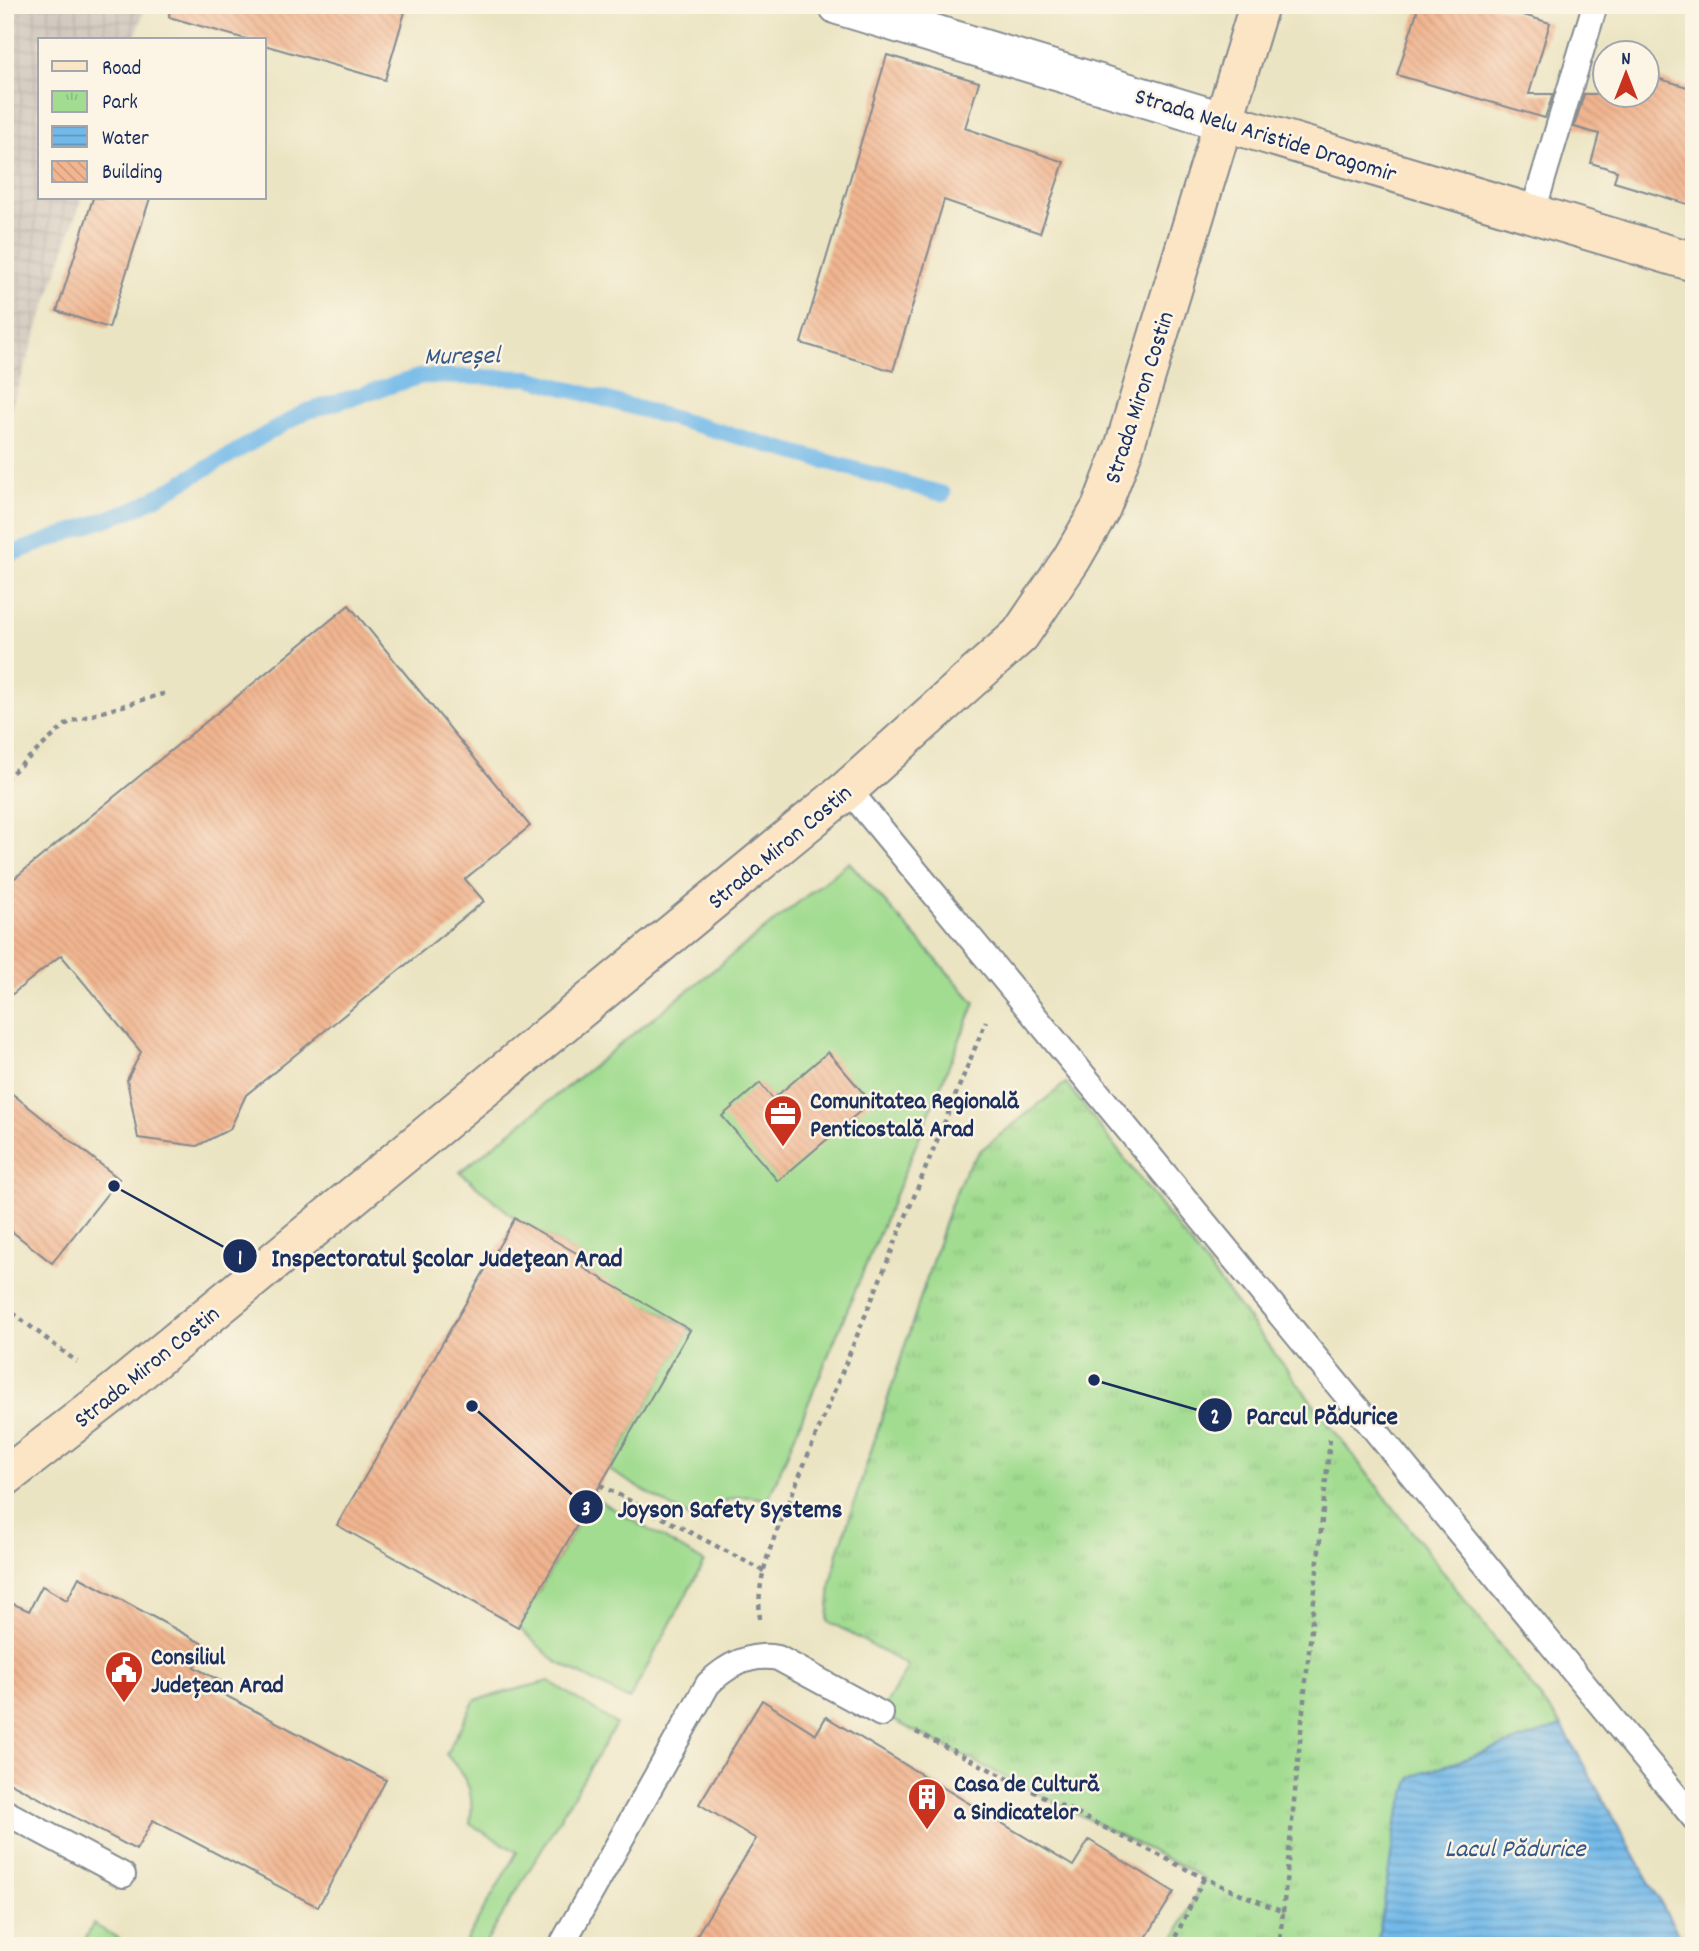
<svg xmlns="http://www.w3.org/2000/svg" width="1699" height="1951" font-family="Dekko,sans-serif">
<defs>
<pattern id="industrial-grid" width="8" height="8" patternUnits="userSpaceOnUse" patternTransform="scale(1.75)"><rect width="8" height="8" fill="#ccc2b9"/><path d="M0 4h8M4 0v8" fill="none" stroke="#afa7a1"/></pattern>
<pattern id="park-tufts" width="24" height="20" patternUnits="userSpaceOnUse" patternTransform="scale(1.75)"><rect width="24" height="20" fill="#a1dc90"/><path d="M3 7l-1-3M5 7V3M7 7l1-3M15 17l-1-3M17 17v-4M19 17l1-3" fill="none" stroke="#8abd7f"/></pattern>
<pattern id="water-rules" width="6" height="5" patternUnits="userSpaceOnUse" patternTransform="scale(1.75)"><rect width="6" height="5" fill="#72b9e9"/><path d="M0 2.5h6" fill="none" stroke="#5d97c0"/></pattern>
<pattern id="building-back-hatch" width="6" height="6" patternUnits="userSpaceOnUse" patternTransform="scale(1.75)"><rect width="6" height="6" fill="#f1b590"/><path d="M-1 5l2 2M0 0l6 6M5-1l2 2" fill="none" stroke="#ce9c7f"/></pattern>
</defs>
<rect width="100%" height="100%" fill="#fcf5e5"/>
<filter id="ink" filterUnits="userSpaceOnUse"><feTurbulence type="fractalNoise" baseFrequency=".0143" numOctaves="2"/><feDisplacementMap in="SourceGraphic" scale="14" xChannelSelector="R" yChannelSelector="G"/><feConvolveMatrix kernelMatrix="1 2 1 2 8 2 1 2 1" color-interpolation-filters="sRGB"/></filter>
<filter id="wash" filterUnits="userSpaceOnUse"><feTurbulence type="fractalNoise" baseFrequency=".00686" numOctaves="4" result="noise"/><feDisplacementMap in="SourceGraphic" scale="28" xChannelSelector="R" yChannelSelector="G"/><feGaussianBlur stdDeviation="1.57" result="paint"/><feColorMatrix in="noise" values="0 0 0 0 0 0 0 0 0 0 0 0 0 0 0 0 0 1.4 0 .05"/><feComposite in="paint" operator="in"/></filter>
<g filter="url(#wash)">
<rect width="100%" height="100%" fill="#ebe4c2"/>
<polygon fill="url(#industrial-grid)" points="5,5 146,5 134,40 40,40 40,198 82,198 5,426"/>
<g fill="#a1dc90" stroke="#5e8677" stroke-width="2">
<path d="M 849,862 L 975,1003 L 768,1500 C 735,1491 721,1498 702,1525 L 609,1470 L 690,1329 L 649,1306 L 631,1336 L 566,1294 L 586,1259 L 515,1218 L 460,1172 Z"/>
<polygon points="593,1497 704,1562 629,1700 555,1661 518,1627"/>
<path d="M 549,1681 L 616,1724 L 484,1946 L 463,1946 L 517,1852 L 470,1824 C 475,1791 468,1779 446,1754 L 475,1700 Z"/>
<polygon points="93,1924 132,1946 82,1946"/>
</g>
<polygon fill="url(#park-tufts)" stroke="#5e8677" stroke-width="2" points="1066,1083 1562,1726 1411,1777 1377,1946 1171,1946 1204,1878 881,1714 908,1666 828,1621 831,1584 838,1553 950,1206 965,1171 981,1150"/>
<polygon fill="url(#water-rules)" stroke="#4674a4" stroke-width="2" points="1562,1726 1685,1946 1377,1946 1396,1824 1411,1777"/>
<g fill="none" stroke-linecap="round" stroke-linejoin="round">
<polyline stroke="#72b9e9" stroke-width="16" points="5,556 139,507 305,412 422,376 529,378 943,494"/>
</g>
<g id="blocks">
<g fill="url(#building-back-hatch)">
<polygon points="170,5 407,5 385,80 264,45 264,40 249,40 169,17"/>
<polygon points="1419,5 1490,5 1550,23 1529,94 1553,94 1545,118 1397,75"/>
<polygon points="887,55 979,82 965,128 1064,162 1040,233 944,200 893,371 801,343"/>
<polygon points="1647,75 1694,89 1694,206 1614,182 1617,171 1591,163 1599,134 1574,127 1584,94 1647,94"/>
<polygon points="93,198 150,198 109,328 57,311"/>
<polygon points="349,605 530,826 465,879 484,901 246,1095 230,1129 197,1146 138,1138 127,1080 141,1052 61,955 5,1000 5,886"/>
<polygon points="828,1052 871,1102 778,1181 722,1116 760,1083 773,1099"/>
<polygon points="5,1088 119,1179 52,1263 5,1226"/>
<polygon points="515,1218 587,1259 582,1267 690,1330 518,1627 337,1525"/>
<polygon points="79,1577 205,1645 194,1667 224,1683 219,1692 386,1780 318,1907 153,1820 136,1850 5,1780 5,1600 29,1611 42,1586 67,1600"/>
<polygon points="762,1700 816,1734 826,1717 1073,1866 1089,1840 1174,1892 1141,1946 690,1946 756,1839 699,1804"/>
</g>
</g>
</g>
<g filter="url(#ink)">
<use href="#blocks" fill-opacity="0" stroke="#838a90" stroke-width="2"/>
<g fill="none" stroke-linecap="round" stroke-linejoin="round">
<defs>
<g id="lane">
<polyline points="1532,215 1595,5"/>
<polyline points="848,789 1694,1818"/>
<polyline points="5,1812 123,1875"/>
<path d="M 561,1946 L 708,1684 C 727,1665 751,1653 778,1658 L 881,1714"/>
</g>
<polyline id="street" points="838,5 1225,122"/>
<g id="secondary">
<polyline points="1225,122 1694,262"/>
<polyline points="5,1477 116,1391 848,789 1020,635 1071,560 1101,508 1124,448 1259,5"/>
</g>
</defs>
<use href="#lane" stroke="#838a90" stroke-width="28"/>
<use href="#street" stroke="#838a90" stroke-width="42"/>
<use href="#secondary" stroke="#838a90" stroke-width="42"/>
<g stroke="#838a90" stroke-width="4.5" stroke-dasharray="5 5" stroke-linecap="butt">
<polyline points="5,779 69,722 166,693"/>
<polyline points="5,1307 77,1362"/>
<polyline points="600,1485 764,1571"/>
<path d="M 760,1619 C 757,1590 764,1565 774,1538 L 986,1021"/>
<polyline points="916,1732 1204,1878 1283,1912 1279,1946"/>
<polyline points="1283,1912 1330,1439"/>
<polyline points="1171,1946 1204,1878"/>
</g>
<use href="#lane" stroke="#fff" stroke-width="24"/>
<use href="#street" stroke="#fff" stroke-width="38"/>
<use href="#secondary" stroke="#fce5c4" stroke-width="38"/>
</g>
</g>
<defs>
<symbol id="office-pin" viewBox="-11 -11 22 30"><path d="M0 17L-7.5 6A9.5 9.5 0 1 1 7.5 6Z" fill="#c8321e" stroke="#fcf5e5"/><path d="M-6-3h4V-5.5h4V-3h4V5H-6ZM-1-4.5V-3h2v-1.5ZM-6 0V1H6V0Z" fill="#fff"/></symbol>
<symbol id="civic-pin" viewBox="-11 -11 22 30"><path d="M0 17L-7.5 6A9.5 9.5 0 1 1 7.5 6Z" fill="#c8321e" stroke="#fcf5e5"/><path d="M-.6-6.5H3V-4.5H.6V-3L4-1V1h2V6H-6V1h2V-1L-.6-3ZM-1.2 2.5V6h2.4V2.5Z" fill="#fff"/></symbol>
<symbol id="building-pin" viewBox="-11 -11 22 30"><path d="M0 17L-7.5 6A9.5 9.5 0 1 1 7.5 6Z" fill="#c8321e" stroke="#fcf5e5"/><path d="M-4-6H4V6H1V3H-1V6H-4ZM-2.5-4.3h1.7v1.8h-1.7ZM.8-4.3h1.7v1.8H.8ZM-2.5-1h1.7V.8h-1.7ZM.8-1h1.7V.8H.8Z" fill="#fff"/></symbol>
</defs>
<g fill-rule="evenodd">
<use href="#office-pin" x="761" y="1092" width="44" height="60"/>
<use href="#civic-pin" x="102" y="1648" width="44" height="60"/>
<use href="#building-pin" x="905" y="1775" width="44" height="60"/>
</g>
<g text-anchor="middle" stroke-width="5" stroke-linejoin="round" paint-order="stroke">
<g font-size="24" fill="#1b2f5e" stroke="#fcf5e5">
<text transform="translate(1266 134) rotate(17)" y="8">Strada Nelu Aristide Dragomir</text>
<text transform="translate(1138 397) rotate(-72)" y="8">Strada Miron Costin</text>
<text transform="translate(779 846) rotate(-40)" y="8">Strada Miron Costin</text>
<text transform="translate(146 1366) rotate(-39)" y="8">Strada Miron Costin</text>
</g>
<g font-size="24" font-weight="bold" fill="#1b2f5e" stroke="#fcf5e5" text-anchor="start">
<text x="810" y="1108">Comunitatea Regională<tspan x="810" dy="28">Penticostală Arad</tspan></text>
<text x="151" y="1664">Consiliul<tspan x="151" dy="28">Județean Arad</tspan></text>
<text x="954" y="1791">Casa de Cultură<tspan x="954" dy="28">a Sindicatelor</tspan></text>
</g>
<g font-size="26" font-style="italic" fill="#355888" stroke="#fcf5e5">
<text transform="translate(462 354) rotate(-1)" y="9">Mureșel</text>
<text x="1515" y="1856">Lacul Pădurice</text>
</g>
</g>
<path fill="none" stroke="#1b2f5e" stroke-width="2.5" d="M114 1186L240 1256M1094 1380L1215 1415M472 1406L586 1507"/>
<g fill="#1b2f5e" stroke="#fcf5e5" stroke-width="2.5">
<circle cx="114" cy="1186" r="7"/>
<circle cx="1094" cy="1380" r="7"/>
<circle cx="472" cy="1406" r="7"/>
<circle cx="240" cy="1256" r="18"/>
<circle cx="1215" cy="1415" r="18"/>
<circle cx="586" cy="1507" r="18"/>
</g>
<g font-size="21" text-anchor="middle" font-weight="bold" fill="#fff">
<text x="240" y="1264">1</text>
<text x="1215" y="1423">2</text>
<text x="586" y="1515">3</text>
</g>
<g font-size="26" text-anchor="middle" font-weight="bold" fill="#1b2f5e" stroke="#fcf5e5" stroke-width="5" stroke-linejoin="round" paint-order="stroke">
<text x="447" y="1266">Inspectoratul Şcolar Judeţean Arad</text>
<text x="1322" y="1424">Parcul Pădurice</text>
<text x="730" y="1517">Joyson Safety Systems</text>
</g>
<rect width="1699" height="1951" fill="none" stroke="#fcf5e5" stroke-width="28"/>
<rect x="38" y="38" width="228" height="161" fill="#fcf5e5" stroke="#a2a6af" stroke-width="2"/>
<rect x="52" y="61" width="35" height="10" fill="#fce5c4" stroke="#a2a6af" stroke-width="2"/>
<text x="102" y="74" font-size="21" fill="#1b2f5e">Road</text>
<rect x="52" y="91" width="35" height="21" fill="url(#park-tufts)" stroke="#a2a6af" stroke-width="2"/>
<text x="102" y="108" font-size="21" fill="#1b2f5e">Park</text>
<rect x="52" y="126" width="35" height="21" fill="url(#water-rules)" stroke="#a2a6af" stroke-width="2"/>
<text x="102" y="144" font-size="21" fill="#1b2f5e">Water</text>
<rect x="52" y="161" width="35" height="21" fill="url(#building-back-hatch)" stroke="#a2a6af" stroke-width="2"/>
<text x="102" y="178" font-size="21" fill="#1b2f5e">Building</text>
<g transform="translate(1626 74)"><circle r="33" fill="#fcf5e5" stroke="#a2a6af" stroke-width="2"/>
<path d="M0-5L12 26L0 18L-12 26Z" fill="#c8321e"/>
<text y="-10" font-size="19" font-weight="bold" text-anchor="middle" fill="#1b2f5e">N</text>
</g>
</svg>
